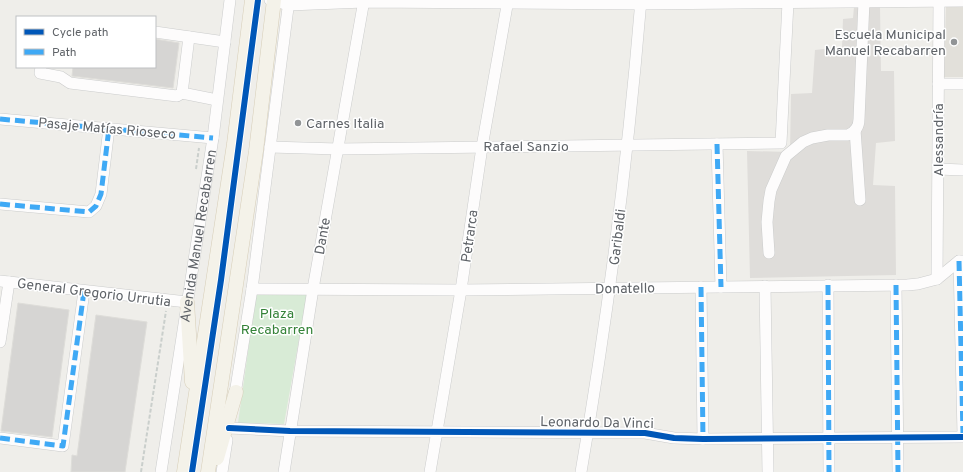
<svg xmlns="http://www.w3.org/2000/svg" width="963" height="472" font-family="Overpass,sans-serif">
<rect width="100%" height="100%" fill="#efeeea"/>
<polygon fill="#dfddda" points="854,7 880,7 881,71 894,71 895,141 876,143 873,185 895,186 896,275 750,278 747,151 790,152 791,94 812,93 815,50 842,47 843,19 853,18"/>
<polygon fill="#e2e0da" points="946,7 963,7 963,77 944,77"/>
<polygon fill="#d8ebd6" points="256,294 307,294 284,424 238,423"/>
<g fill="#d6d5d3" stroke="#deddd9">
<polygon points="155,39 179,43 173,88 72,76 73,67 155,67"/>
<polygon points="18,303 69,310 52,437 1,431"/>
<polygon points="96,315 147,322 125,472 71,472 72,455 77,456"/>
</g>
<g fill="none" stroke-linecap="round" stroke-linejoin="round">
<defs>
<g id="minor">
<polyline points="270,0 289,5 364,2 641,4 963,1"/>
<polyline points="155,32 225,42"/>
<polyline points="189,37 182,93 217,100"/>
<polyline points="41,67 40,73 61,77 70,83 177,96 182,93"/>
<polyline points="938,84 963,84"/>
<polyline points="0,119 213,138"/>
<polyline points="855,130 860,200"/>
<polyline points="717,144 721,287"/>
<polyline points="270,147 338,149 781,143 788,2"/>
<polyline points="938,169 963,170"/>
<polyline points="0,204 89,212 96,206 101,194 109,128"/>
<path d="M 769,253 L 767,222 L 769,201 L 771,190 L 786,156 L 803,142 L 812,138 L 828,135 L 848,135 C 855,132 859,127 859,119 L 864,1"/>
<polyline points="959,261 963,434"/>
<polyline points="937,279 939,0"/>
<polyline points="0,281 187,302"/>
<polyline points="828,285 829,472"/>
<polyline points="896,285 898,472"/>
<polyline points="765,286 768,472"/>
<polyline points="701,287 703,439"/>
<polyline points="252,289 461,290 907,285 918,284 937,279 959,261 963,261"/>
<polyline points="0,342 9,282"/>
<polyline points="234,400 252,289 289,0"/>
<polyline points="229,428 290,431 645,433 674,438 703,439 963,437"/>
<polyline points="0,438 63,446 84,291"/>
<path id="s1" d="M 161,472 L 213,138 L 230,0"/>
<polyline points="222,472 227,440"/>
<polyline points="284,472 313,289 364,0"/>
<polyline points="430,472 461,290 482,147 508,0"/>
<path d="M 581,472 C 608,316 628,158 641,0"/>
</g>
<g id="major">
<polyline points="187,302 192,382"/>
<polyline points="217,458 236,392"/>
<polyline points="184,472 234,144 252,0"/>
<polyline points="208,472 256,151 274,0"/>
</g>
</defs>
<use href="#minor" stroke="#cbcccc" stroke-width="12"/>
<use href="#major" stroke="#d7ceb8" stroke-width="15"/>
<g stroke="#cacfcc" stroke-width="2" stroke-dasharray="4 2" stroke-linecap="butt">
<polyline points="196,169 199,148"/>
<polyline points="141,472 166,311"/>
</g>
<use href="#minor" stroke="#fdfcfc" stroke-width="11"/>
<use href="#major" stroke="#f4f2e9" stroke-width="14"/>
<g stroke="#3fa9f5" stroke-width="5" stroke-dasharray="10 5" stroke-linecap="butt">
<polyline points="0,119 213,138"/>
<polyline points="717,144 721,287"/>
<polyline points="0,204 89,212 96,206 101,194 109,128"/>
<polyline points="959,261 963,434"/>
<polyline points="828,285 829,472"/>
<polyline points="896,285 898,472"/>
<polyline points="701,287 703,439"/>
<polyline points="0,438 63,446 84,291"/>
</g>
<defs>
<g id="cycleway">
<polyline points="229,428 290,431 645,433 674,438 703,439 963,437"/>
<polyline points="192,472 221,280 258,0"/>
</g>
</defs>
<use href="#cycleway" stroke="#fff" stroke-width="8"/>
<use href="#cycleway" stroke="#0057b8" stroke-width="6"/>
</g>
<g fill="#919496" stroke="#fff" stroke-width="1.5">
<circle cx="954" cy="42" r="4"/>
<circle cx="298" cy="123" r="4"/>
</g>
<g text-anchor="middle" stroke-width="3" stroke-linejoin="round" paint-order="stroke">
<g font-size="14" fill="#5f6368" stroke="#fff" text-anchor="end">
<text x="946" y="39">Escuela Municipal<tspan x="946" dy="16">Manuel Recabarren</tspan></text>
<text x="306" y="128" text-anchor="start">Carnes Italia</text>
</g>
<g font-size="14" fill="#5f6368" stroke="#fff">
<text transform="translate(107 128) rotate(5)" y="5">Pasaje Matías Rioseco</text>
<text transform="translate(938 140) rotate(-90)" y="5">Alessandría</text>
<text x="526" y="151">Rafael Sanzio</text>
<text dy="5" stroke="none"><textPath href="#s1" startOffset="239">Avenida Manuel Recabarren</textPath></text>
<text transform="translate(322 236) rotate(-80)" y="5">Dante</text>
<text transform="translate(469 236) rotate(-82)" y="5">Petrarca</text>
<text transform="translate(617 237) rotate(-83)" y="5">Garibaldi</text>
<text transform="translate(625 288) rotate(-1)" y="5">Donatello</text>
<text transform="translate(94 292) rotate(7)" y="5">General Gregorio Urrutia</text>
<text transform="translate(597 422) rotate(1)" y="5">Leonardo Da Vinci</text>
</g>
<g font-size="14" fill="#348238" stroke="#fff">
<text x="277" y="318">Plaza<tspan x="277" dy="16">Recabarren</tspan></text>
</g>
</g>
<rect x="16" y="16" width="140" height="52" fill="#ffffff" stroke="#bfc1c3"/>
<rect x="24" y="29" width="20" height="6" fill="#0057b8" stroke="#bfc1c3"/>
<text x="52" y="36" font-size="12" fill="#5f6368">Cycle path</text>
<rect x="24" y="49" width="20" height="6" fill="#3fa9f5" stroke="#bfc1c3"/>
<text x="52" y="56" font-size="12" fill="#5f6368">Path</text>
</svg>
